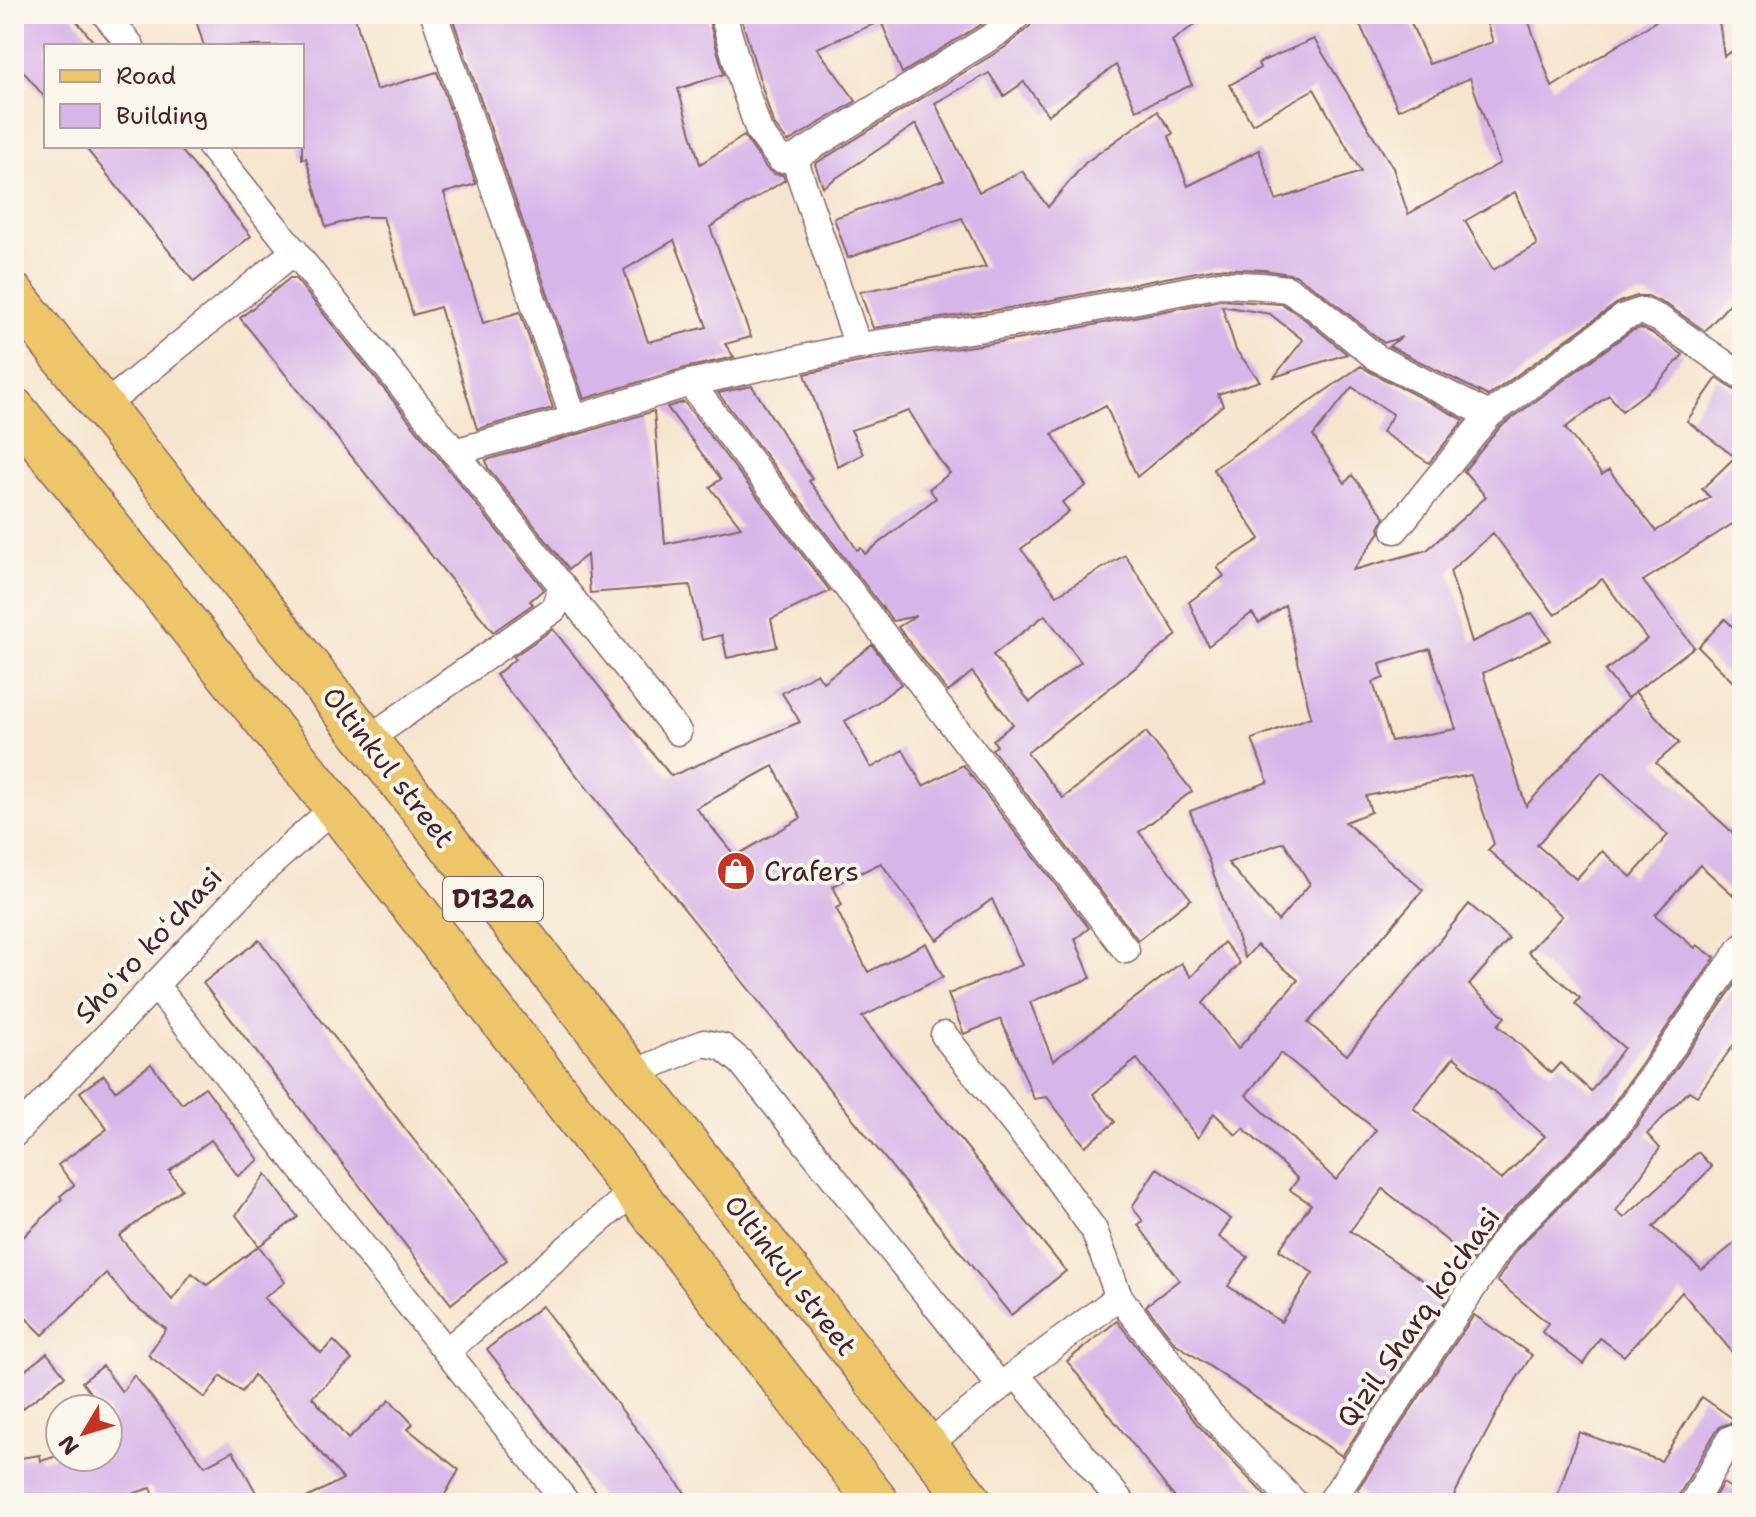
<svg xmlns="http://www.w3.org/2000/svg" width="1756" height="1517" font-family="'Shantell Sans',sans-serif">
<rect width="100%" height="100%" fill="#fbf7ec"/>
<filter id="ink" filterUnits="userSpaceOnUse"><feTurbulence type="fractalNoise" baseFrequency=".0125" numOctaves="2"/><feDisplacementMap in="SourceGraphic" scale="16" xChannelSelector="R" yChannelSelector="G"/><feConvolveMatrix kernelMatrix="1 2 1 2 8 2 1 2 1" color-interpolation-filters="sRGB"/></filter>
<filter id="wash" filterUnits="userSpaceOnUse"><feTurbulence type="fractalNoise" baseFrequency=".006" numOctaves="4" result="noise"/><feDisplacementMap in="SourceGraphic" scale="32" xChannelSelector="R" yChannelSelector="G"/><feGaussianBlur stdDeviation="1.8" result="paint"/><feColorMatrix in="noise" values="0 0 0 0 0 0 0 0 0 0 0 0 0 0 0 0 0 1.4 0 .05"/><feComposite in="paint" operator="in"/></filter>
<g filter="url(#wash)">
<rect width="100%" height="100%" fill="#f6e5ce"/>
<g id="blocks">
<g fill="#d7b5e9" fill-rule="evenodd">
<polygon points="14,14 71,14 97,46 46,46 46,99 14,60"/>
<polygon points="194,14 354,14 376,90 437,72 476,184 444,193 483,323 520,312 553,408 477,429 440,307 413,315 383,217 361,217 326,227 306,158 302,159 302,46 204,46"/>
<path d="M 451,14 L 707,14 L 724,74 L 678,89 L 700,164 L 744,136 L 767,169 L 774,174 L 783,175 L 785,180 L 710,227 L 751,337 L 725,344 L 734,357 L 685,368 L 584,399 ZM 674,240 L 707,327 L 648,342 L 624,270 Z"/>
<polygon points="740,14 984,14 988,20 902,73 881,21 817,48 856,101 788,142 773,123"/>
<path d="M 1035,14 L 1209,14 L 1172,41 L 1192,85 L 1136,110 L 1116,65 L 1048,115 L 1024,82 L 1004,96 L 989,73 L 935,103 L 979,192 L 1022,171 L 1048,207 L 1085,163 L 1157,111 L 1173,133 L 1169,136 L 1188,186 L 1259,150 L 1276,200 L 1361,172 L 1314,89 L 1252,124 L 1230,85 L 1260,68 L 1258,63 L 1314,39 L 1393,168 L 1408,214 L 1500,163 L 1470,78 L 1398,110 L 1358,20 L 1372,14 L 1407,14 L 1429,64 L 1493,42 L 1486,21 L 1505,14 L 1526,14 L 1552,87 L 1667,14 L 1718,14 L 1724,56 L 1742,45 L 1742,290 L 1705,331 L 1669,306 L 1648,296 L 1637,296 L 1619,302 L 1488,396 L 1389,346 L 1402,337 L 1384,343 L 1321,292 L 1295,275 L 1264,270 L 1217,268 L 1016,307 L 873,328 L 860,292 L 986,267 L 962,218 L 848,258 L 834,218 L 944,180 L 916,124 L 823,187 L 815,164 L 1007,46 L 1030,26 ZM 1515,192 L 1537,245 L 1493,270 L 1465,221 Z"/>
<polygon points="84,146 178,146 251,236 194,282"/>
<polygon points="290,278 295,278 544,589 530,601 533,604 493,632 240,318"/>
<path d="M 1221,300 L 1282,304 L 1302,317 L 1347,354 L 1274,377 L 1303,340 L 1270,314 L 1222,306 L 1236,350 L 1260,381 L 1218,394 L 1223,405 L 1137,477 L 1106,406 L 1052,434 L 1086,486 L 1062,502 L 1069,511 L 1021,549 L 1057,595 L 1125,555 L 1177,635 L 1027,753 L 1063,798 L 1146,732 L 1192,791 L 1139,832 L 1191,899 L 1138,940 L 992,749 L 997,746 L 993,740 L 1013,724 L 972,672 L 948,692 L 898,627 L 916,616 L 893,621 L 718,393 L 752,386 L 812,479 L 809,481 L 836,517 L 857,550 L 861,548 L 865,554 L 936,498 L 929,489 L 950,473 L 939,459 L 909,411 L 851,430 L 863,454 L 838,467 L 805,374 L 861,362 L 1022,339 ZM 1045,615 L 1081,662 L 1030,702 L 993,655 Z"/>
<path d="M 1641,328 L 1652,333 L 1683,355 L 1656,385 L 1622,411 L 1609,395 L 1565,428 L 1602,475 L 1609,470 L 1656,531 L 1710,497 L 1702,489 L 1735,457 L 1687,421 L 1717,378 L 1733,389 L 1742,392 L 1742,526 L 1737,521 L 1643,581 L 1694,647 L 1635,692 L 1679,743 L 1656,763 L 1742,841 L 1742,903 L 1700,865 L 1655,915 L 1695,948 L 1697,945 L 1715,958 L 1604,1117 L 1495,1227 L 1472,1261 L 1383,1189 L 1350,1231 L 1448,1297 L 1342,1456 L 1175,1343 L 1146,1306 L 1179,1280 L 1138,1225 L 1143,1221 L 1132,1207 L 1157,1168 L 1231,1219 L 1219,1237 L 1248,1257 L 1228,1286 L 1281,1322 L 1313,1273 L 1279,1250 L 1311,1204 L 1290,1190 L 1298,1179 L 1243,1128 L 1236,1135 L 1214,1113 L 1198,1138 L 1137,1059 L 1093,1094 L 1115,1122 L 1085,1146 L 1047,1097 L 1034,1099 L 1001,1019 L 964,1034 L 948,994 L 1022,965 L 992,899 L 937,940 L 881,863 L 860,873 L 833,886 L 842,905 L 836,908 L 868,972 L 926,943 L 943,977 L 862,1017 L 1066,1271 L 1011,1315 L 496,675 L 515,659 L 513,657 L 553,629 L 671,776 L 800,722 L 782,693 L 817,673 L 823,682 L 872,645 L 901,684 L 875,704 L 845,721 L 871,768 L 903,750 L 923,786 L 963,765 L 1089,928 L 1075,939 L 1091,978 L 1030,1002 L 1053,1061 L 1181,963 L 1191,977 L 1224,942 L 1240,963 L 1203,1003 L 1238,1049 L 1298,980 L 1257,945 L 1245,958 L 1190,811 L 1268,782 L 1252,739 L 1311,717 L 1285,605 L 1259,623 L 1252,613 L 1208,646 L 1189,602 L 1224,576 L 1217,567 L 1260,539 L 1213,469 L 1361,366 L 1370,372 L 1464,420 L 1429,463 L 1382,432 L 1393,414 L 1352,387 L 1313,436 L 1345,483 L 1352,475 L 1385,517 L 1379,527 L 1380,532 L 1353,570 L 1427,550 L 1486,497 L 1464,471 L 1500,427 L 1631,331 ZM 1493,533 L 1555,615 L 1602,579 L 1647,639 L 1605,671 L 1627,698 L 1635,692 L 1577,749 L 1526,806 L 1483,673 L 1551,640 L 1532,613 L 1472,642 L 1450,571 ZM 1430,649 L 1456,729 L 1391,741 L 1373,682 L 1384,678 L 1380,664 ZM 773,766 L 801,818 L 735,856 L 696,808 ZM 1602,772 L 1668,835 L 1631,877 L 1602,851 L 1576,879 L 1537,845 ZM 1471,775 L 1494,844 L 1488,850 L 1562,916 L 1528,952 L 1580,998 L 1575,1004 L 1624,1048 L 1591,1091 L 1560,1063 L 1551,1073 L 1498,1025 L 1505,1017 L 1469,985 L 1509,939 L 1469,904 L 1347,1055 L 1308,1023 L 1423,890 L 1345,822 L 1371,812 L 1366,796 ZM 1284,842 L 1310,884 L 1278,921 L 1228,863 ZM 1281,1053 L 1376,1130 L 1336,1180 L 1246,1095 ZM 1454,1057 L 1545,1136 L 1501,1180 L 1413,1108 Z"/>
<polygon points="684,402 830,591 771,619 777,647 727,658 722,635 702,640 690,585 590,593 587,555 569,569 488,468 486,460 579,434 654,411 665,544 741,527 710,487 721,479 667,407"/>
<polygon points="1725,619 1742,636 1742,691 1698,647"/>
<polygon points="259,940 507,1260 451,1304 203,983"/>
<polygon points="1741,976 1742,1033 1697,1096 1689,1091 1647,1134 1660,1148 1616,1211 1624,1218 1698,1152 1712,1167 1653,1227 1702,1270 1742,1237 1742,1364 1682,1292 1624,1356 1600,1338 1583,1364 1542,1332 1548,1323 1497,1281 1518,1248 1629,1136"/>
<polygon points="151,1064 182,1104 205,1087 259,1160 238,1176 211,1140 169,1171 182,1189 119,1236 172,1300 192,1273 207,1285 259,1246 285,1282 264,1298 321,1353 334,1341 352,1360 312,1397 348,1439 390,1400 413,1424 408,1429 459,1470 440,1503 297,1503 343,1479 254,1375 242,1392 221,1376 205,1398 148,1355 166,1329 130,1302 106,1273 43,1335 14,1306 14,1246 62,1199 60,1196 74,1185 58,1165 107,1129 80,1092 104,1075 115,1091"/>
<polygon points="266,1174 298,1217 259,1246 236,1215"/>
<polygon points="542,1306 693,1503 605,1503 487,1349"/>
<polygon points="1474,1315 1532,1355 1505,1397 1450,1503 1368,1503 1358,1489"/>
<polygon points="1117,1321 1197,1424 1272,1503 1179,1503 1067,1361"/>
<polygon points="47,1353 65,1376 14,1415 14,1379"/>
<polygon points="103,1366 122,1392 134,1375 205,1466 233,1451 262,1503 157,1503 151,1488 102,1503 14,1503 14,1459 40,1455 41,1461 60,1455 60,1457 108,1457 108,1441 117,1438 108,1426 114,1422 108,1415 108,1409 103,1409 82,1382"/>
<polygon points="1702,1397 1735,1420 1731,1423 1721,1426 1716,1431 1679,1495 1677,1503 1555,1503 1579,1432 1661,1461"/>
<polygon points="1723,1483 1742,1495 1742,1503 1711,1503"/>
</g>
</g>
</g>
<g filter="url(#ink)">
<use href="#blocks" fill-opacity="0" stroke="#866464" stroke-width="2"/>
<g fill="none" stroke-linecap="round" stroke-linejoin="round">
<defs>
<g id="street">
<polyline points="105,14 131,46"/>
<polyline points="434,14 574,419"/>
<polyline points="723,14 743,84 759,131 780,159 794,158 858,346"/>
<polyline points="210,146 562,586 554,609 367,740"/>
<polyline points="794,158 999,32 1019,14"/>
<polyline points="690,383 1126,950"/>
<polyline points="103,407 295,251"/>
<polyline points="454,452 574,419 690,383 858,346 1019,323 1220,284 1262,286 1287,289 1311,304 1377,358 1489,415 1624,317 1642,311 1660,319 1742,376"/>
<polyline points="1395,530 1489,415"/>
<polyline points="562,586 678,732"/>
<polyline points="155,985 567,1503"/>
<polyline points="944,1035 1049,1167 1094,1230 1119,1297"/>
<polyline points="632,1074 704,1043 723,1047 741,1062 1001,1387"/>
<polyline points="14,1134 263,871 335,807"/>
<polyline points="447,1351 634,1191"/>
<polyline points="1016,1374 1122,1503"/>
<polyline points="926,1446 1016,1374 1119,1297 1210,1414 1295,1503"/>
<polyline points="1330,1503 1506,1238 1616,1127 1742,947"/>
<polyline points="1693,1503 1730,1439"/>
</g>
<g id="primary">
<polyline points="14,295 972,1503"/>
<polyline points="14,409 335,807 878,1503"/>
</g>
</defs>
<use href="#street" stroke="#866464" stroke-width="29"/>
<use href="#primary" stroke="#866464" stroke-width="45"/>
<use href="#street" stroke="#fff" stroke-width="26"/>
<use href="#primary" stroke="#ecc669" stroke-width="42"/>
</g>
</g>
<defs>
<symbol id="shop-disc" viewBox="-11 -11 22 22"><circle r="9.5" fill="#c8321e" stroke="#fbf7ec"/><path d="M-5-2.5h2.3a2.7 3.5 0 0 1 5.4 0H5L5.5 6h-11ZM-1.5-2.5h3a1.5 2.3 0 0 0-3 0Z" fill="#fff"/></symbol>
</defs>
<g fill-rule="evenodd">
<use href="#shop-disc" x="714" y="849" width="44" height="44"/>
</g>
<g text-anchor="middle" stroke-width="8" stroke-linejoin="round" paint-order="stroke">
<rect fill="#fbf7ec" stroke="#7f6065" stroke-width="2" x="443" y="877" width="100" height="44" rx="6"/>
<g font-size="26" font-weight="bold" fill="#4a1f2b">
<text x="493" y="908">D132a</text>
</g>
<g font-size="28" fill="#4a1f2b" stroke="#fbf7ec">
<text transform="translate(389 767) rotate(52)" y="10">Oltinkul street</text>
<text transform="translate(148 945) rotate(-47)" y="10">Shoʻro koʻchasi</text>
<text transform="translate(791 1275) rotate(52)" y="10">Oltinkul street</text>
<text transform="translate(1418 1317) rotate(-55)" y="10">Qizil Sharq ko'chasi</text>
</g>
<g font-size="28" fill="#4a1f2b" stroke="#fbf7ec" text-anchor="start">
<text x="764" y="881">Crafers</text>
</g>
</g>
<rect width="1756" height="1517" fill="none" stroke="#fbf7ec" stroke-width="48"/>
<rect x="44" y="44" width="260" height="104" fill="#fbf7ec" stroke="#b4a19f" stroke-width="2"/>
<rect x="60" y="70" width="40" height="12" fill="#ecc669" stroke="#b4a19f" stroke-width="2"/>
<text x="116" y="84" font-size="24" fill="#4a1f2b">Road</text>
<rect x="60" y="104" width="40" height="24" fill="#d7b5e9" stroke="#b4a19f" stroke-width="2"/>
<text x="116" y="124" font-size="24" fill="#4a1f2b">Building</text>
<g transform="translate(84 1433) rotate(232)"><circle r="38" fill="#fbf7ec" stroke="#b4a19f" stroke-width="2"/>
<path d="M0-6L14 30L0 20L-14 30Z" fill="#c8321e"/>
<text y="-12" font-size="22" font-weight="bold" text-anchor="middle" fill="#4a1f2b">N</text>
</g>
</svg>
